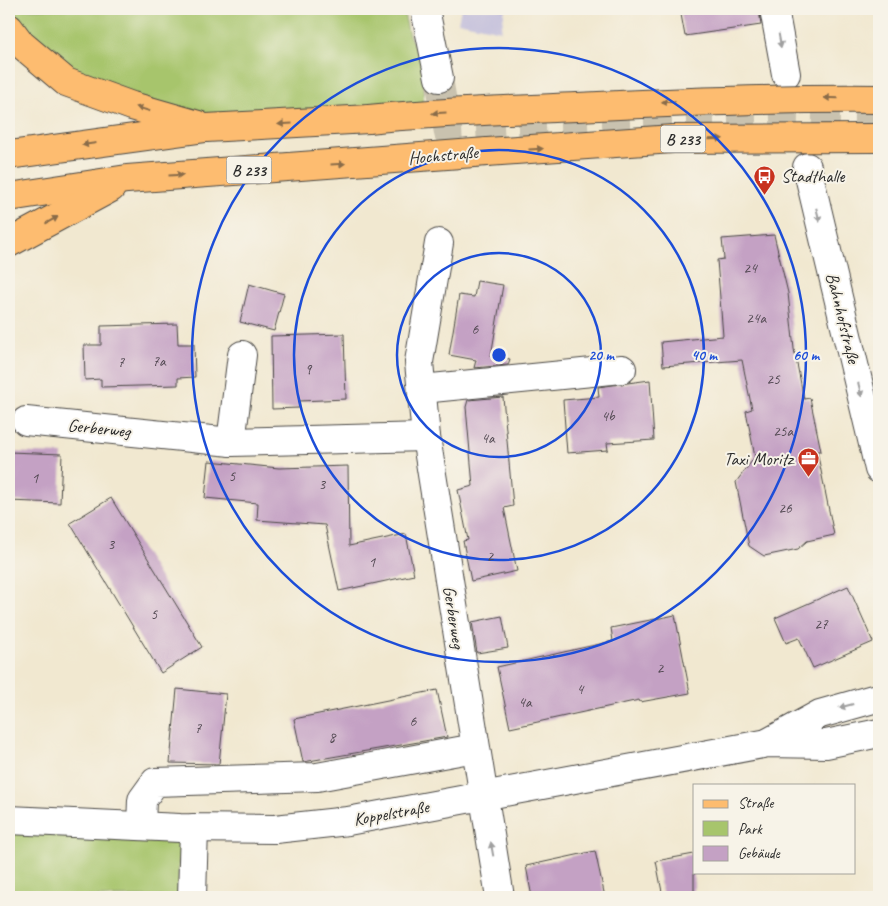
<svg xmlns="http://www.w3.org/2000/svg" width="888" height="906" font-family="Caveat,sans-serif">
<rect width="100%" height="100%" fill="#f7f3e8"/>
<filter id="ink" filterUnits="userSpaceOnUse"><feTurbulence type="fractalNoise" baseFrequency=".02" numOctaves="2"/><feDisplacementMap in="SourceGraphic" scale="10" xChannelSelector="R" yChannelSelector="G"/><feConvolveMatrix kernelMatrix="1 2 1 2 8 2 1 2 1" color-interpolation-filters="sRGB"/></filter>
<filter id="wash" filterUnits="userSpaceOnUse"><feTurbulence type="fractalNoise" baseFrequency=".0096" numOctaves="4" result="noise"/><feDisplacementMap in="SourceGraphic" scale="20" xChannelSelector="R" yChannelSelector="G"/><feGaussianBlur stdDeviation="1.12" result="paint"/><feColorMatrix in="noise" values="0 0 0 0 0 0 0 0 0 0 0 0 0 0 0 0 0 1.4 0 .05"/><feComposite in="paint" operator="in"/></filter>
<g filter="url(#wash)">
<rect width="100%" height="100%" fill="#f1e8d0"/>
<polygon fill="#c4c0db" points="461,9 505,9 501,31 458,22"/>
<g fill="#a7c56c" stroke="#69784c">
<polygon points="9,9 403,9 409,35 428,74 420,114 206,128 66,82 9,28"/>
<polygon points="9,818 180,828 178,897 9,897"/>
</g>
<g id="blocks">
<g fill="#c4a1c4">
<polygon points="680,9 759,9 761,25 685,36"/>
<polygon points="774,235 788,293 794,349 804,399 810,398 821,451 817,451 834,535 807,541 798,549 764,556 749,546 736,482 755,457 746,411 752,409 742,360 663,366 661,342 723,336 717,260 724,259 722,239"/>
<polygon points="477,281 503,285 491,356 510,359 508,365 474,368 476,360 449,355 459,295 474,297"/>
<polygon points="249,284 284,294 274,331 240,322"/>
<polygon points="177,324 178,344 194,344 195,377 178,378 178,385 101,387 101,379 85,380 84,345 101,345 101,326"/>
<polygon points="344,334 346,399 299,401 299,408 272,409 271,336"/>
<polygon points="650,380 654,440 607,443 608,450 567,453 563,400 599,397 598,387"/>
<polygon points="503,397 513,506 504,508 517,571 471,581 463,541 468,540 458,490 473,486 466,407 468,400"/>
<polygon points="9,452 62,454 60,503 9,501"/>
<polygon points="209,461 279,468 348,466 349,546 406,534 414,575 339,591 325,525 257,520 258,503 205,498"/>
<polygon points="111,498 202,647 161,673 70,523"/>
<polygon points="848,586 873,642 813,668 799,638 786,643 775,618"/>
<polygon points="675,615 690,693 640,702 639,700 510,728 497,667 613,641 611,628"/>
<polygon points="502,616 508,648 477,653 472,622"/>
<polygon points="177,689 226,694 219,764 170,763"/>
<polygon points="437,690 447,737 303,762 294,719"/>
<polygon points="595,851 605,897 532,897 526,866"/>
<polygon points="694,854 694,897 663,897 656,861"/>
</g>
</g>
</g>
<g filter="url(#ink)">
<use href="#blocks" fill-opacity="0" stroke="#494744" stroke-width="1"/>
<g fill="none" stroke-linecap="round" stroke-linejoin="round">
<polyline stroke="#c9c2af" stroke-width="28" stroke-dasharray="28 14" stroke-linecap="butt" points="439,78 448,133 795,117 879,118"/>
<defs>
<g id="minor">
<polyline points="425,9 439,78"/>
<polyline points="774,9 786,74"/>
<polyline points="807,167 879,469"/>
<polyline points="439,243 419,362 426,437 500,897"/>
<polyline points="422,389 622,369"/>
<polyline points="26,421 231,442 426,437"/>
<polyline points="231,442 242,355"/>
<polyline points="769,742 820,714 873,699"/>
<polyline points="9,820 180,828 275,829 348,821 768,743 826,744 879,733"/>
<polyline points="141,825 142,800 155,782 317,777 475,748"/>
<polyline points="192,897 194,828"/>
</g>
<g id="major">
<polyline points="9,28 21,44 66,82 132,106 198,125"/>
<polyline points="9,155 206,128 369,119"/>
<polyline points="9,197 127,179 487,152"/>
<polyline points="9,243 111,188"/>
</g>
</defs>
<use href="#minor" stroke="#494744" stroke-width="30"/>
<use href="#major" stroke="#494744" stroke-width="30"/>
<use href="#minor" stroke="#fff" stroke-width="28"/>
<use href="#major" stroke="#fdbc6f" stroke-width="28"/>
<defs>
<g id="major-bridge">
<path d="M 369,119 C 438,112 507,110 577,107 C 678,102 778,98 879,99"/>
<polyline points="487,152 673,139 879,138"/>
</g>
</defs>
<use href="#major-bridge" stroke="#494744" stroke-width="30" stroke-linecap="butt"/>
<use href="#major-bridge" stroke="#fdbc6f" stroke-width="28"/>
</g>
<defs><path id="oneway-solid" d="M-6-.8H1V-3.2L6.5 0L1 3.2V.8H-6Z" transform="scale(1.25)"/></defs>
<g fill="#a0a0a0">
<use href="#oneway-solid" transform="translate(780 41) rotate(80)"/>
<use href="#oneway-solid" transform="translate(818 215) rotate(76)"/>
<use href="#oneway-solid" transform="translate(860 390) rotate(76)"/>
<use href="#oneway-solid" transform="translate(846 706) rotate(165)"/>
<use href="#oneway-solid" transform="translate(492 849) rotate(-100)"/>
</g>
<g fill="#8a6c4a">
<use href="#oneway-solid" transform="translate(831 98) rotate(-179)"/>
<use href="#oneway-solid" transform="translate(668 102) rotate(177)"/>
<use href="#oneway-solid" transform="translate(143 109) rotate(-163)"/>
<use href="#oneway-solid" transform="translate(439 113) rotate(177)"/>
<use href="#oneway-solid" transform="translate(285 124) rotate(177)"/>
<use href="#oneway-solid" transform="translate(716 139) rotate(-1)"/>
<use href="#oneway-solid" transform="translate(89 144) rotate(172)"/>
<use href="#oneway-solid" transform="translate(536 149) rotate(-4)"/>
<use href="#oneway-solid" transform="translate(338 164) rotate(-4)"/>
<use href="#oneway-solid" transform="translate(176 175) rotate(-4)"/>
<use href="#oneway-solid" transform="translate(52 220) rotate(-29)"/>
</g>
</g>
<g fill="none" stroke="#1d4ed8" stroke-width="2.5">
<circle cx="499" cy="355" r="102"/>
<circle cx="499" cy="355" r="205"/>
<circle cx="499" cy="355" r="307"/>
</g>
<defs>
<symbol id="bus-pin" viewBox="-11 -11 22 30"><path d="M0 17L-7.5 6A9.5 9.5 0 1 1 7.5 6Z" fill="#c8321e" stroke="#f7f3e8"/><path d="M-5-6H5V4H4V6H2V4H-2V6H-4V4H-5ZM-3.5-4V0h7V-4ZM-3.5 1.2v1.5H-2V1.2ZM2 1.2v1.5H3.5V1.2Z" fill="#fff"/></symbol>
<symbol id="office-pin" viewBox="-11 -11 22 30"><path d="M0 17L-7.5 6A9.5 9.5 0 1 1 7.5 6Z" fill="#c8321e" stroke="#f7f3e8"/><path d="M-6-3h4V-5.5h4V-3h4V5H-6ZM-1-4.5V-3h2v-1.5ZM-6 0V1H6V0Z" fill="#fff"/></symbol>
</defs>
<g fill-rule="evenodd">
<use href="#bus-pin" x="752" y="164" width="25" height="34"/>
<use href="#office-pin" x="796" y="446" width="25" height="34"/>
</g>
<g text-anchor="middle" stroke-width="4" stroke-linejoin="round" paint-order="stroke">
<g font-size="15" fill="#514851">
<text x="750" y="273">24</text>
<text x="756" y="323">24a</text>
<text x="475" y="334">6</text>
<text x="159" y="366">7a</text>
<text x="121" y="367">7</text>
<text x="308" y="374">9</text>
<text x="773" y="384">25</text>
<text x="608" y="421">4b</text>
<text x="783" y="436">25a</text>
<text x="488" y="443">4a</text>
<text x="232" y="481">5</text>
<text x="35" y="483">1</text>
<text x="322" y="489">3</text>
<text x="785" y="513">26</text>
<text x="111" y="549">3</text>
<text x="490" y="561">2</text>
<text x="372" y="567">1</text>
<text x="154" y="619">5</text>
<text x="821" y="629">27</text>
<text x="660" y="673">2</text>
<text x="580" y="694">4</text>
<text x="525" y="707">4a</text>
<text x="413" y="726">6</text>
<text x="198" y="733">7</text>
<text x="332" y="742">8</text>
</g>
<g fill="#f7f3e8" stroke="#686764" stroke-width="1">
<rect x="660.5" y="125.5" width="45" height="27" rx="4"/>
<rect x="226.5" y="156.5" width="45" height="27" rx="4"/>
</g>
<g font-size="16" font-weight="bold" fill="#2b2b2b">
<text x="683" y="145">B 233</text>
<text x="249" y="176">B 233</text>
</g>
<g font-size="18" fill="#2b2b2b" stroke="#f7f3e8">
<text transform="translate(443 155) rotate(-5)" y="6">Hochstraße</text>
<text transform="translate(843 318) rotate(76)" y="6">Bahnhofstraße</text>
<text transform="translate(99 428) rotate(6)" y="6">Gerberweg</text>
<text transform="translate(454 617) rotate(81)" y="6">Gerberweg</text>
<text transform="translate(391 813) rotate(-10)" y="6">Koppelstraße</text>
</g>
<g font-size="18" fill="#2b2b2b" stroke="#f7f3e8" text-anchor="start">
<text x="781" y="182">Stadthalle</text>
<text x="793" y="465" text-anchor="end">Taxi Moritz</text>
</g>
</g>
<circle cx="499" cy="355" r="8" fill="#1d4ed8" stroke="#f7f3e8" stroke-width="2.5"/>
<g font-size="15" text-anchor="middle" font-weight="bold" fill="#1d4ed8" stroke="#f7f3e8" stroke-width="4" stroke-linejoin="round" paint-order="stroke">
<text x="601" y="360">20 m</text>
<text x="704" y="360">40 m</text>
<text x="806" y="360">60 m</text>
</g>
<rect width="888" height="906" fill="none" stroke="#f7f3e8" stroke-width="30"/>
<rect x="693" y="784" width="162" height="90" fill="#f7f3e8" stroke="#a5a39c"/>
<rect x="703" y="800" width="25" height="8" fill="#fdbc6f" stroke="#a5a39c"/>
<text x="738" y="808" font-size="15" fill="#2b2b2b">Straße</text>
<rect x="703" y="821" width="25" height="15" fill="#a7c56c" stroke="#a5a39c"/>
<text x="738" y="834" font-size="15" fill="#2b2b2b">Park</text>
<rect x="703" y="846" width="25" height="15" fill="#c4a1c4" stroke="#a5a39c"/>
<text x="738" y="858" font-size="15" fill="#2b2b2b">Gebäude</text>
</svg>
